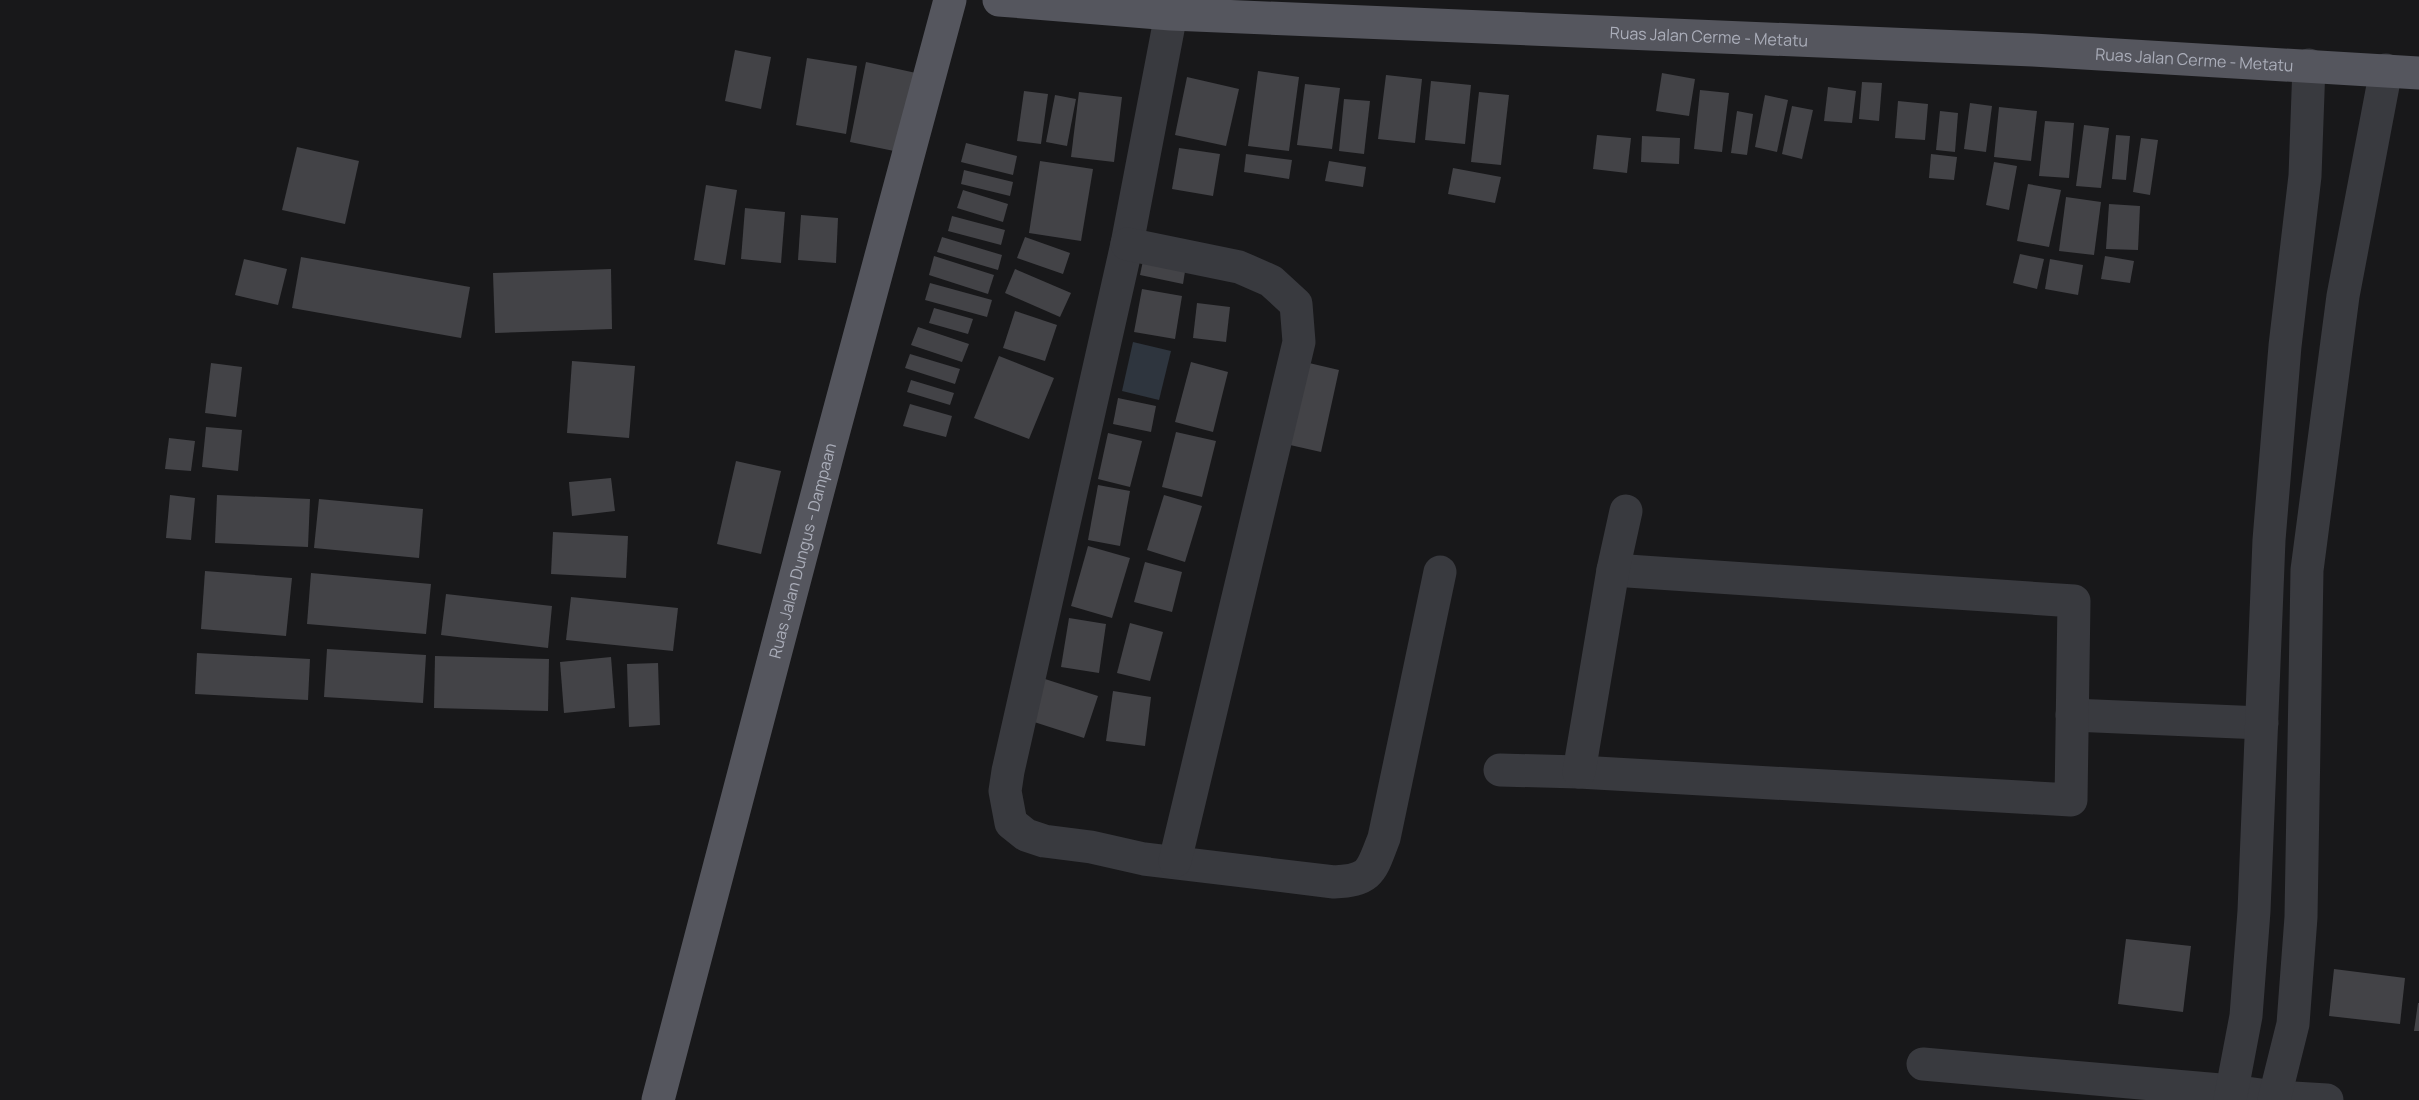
<svg xmlns="http://www.w3.org/2000/svg" width="2419" height="1100" font-family="Manrope,sans-serif">
<rect width="100%" height="100%" fill="#18181a"/>
<polygon fill="#2e353e" points="1133,342 1171,351 1159,400 1122,391"/>
<g fill="#434347">
<polygon points="735,50 771,57 761,109 725,101"/>
<polygon points="807,58 857,66 846,134 796,125"/>
<polygon points="866,62 916,73 899,152 850,142"/>
<polygon points="1258,71 1299,77 1289,151 1248,146"/>
<polygon points="1662,73 1695,79 1689,116 1656,111"/>
<polygon points="1386,75 1422,79 1415,143 1378,139"/>
<polygon points="1187,77 1239,89 1226,146 1175,135"/>
<polygon points="1431,81 1471,85 1465,144 1425,140"/>
<polygon points="1862,82 1882,83 1879,121 1859,119"/>
<polygon points="1305,84 1340,88 1332,149 1297,145"/>
<polygon points="1828,87 1856,91 1852,123 1824,121"/>
<polygon points="1700,90 1729,93 1722,152 1694,149"/>
<polygon points="1024,91 1048,94 1041,144 1017,141"/>
<polygon points="1079,92 1122,97 1114,162 1071,157"/>
<polygon points="1479,92 1509,95 1501,165 1471,162"/>
<polygon points="1055,95 1076,99 1067,146 1046,142"/>
<polygon points="1765,95 1788,100 1777,152 1755,147"/>
<polygon points="1344,99 1370,101 1364,154 1339,151"/>
<polygon points="1898,101 1928,104 1925,140 1895,138"/>
<polygon points="1970,103 1992,106 1986,152 1964,149"/>
<polygon points="1792,106 1813,110 1802,159 1782,154"/>
<polygon points="1999,107 2037,111 2031,161 1994,157"/>
<polygon points="1737,111 1753,114 1747,155 1731,153"/>
<polygon points="1940,111 1958,113 1955,152 1936,150"/>
<polygon points="2045,121 2074,123 2069,178 2039,176"/>
<polygon points="2084,125 2109,128 2101,188 2076,186"/>
<polygon points="1597,135 1631,138 1627,173 1593,169"/>
<polygon points="2116,135 2130,136 2126,180 2112,179"/>
<polygon points="1642,136 1680,138 1679,164 1641,162"/>
<polygon points="2141,138 2158,140 2150,195 2133,192"/>
<polygon points="966,143 1017,156 1013,175 961,162"/>
<polygon points="297,147 359,161 345,224 282,210"/>
<polygon points="1179,148 1220,154 1213,196 1172,189"/>
<polygon points="1246,154 1292,160 1289,179 1244,172"/>
<polygon points="1931,154 1957,157 1954,180 1929,178"/>
<polygon points="1040,161 1093,169 1081,241 1029,233"/>
<polygon points="1329,161 1366,167 1363,187 1325,181"/>
<polygon points="1994,162 2017,166 2009,210 1986,205"/>
<polygon points="1453,168 1501,177 1495,203 1448,194"/>
<polygon points="964,170 1013,182 1010,196 961,184"/>
<polygon points="2028,184 2061,190 2049,247 2017,241"/>
<polygon points="706,185 737,190 725,265 694,260"/>
<polygon points="963,190 1008,204 1003,222 957,208"/>
<polygon points="2066,197 2101,202 2094,255 2059,251"/>
<polygon points="2109,204 2140,206 2138,250 2106,249"/>
<polygon points="745,208 785,212 781,263 741,259"/>
<polygon points="801,215 838,218 836,263 798,260"/>
<polygon points="952,216 1005,230 1001,245 948,231"/>
<polygon points="942,237 1002,255 998,270 937,252"/>
<polygon points="1025,237 1070,253 1063,274 1017,258"/>
<polygon points="1145,251 1187,259 1183,284 1140,275"/>
<polygon points="2020,254 2044,259 2037,289 2013,283"/>
<polygon points="934,256 994,275 988,294 929,275"/>
<polygon points="2105,256 2134,261 2130,283 2101,279"/>
<polygon points="301,257 470,287 461,338 292,308"/>
<polygon points="244,259 287,269 278,305 235,295"/>
<polygon points="2050,259 2083,265 2078,295 2045,289"/>
<polygon points="611,269 612,329 495,333 493,273"/>
<polygon points="1015,269 1071,293 1060,317 1005,293"/>
<polygon points="930,283 992,300 987,317 925,300"/>
<polygon points="1142,289 1182,296 1175,339 1134,332"/>
<polygon points="1197,303 1230,307 1226,342 1193,338"/>
<polygon points="934,308 973,319 968,334 929,323"/>
<polygon points="1015,311 1057,325 1045,361 1003,348"/>
<polygon points="918,327 969,344 962,362 911,345"/>
<polygon points="910,354 960,369 955,384 905,368"/>
<polygon points="999,356 1054,378 1029,439 974,418"/>
<polygon points="572,361 635,366 629,438 567,433"/>
<polygon points="1191,362 1228,372 1213,432 1175,422"/>
<polygon points="211,363 242,367 236,417 205,413"/>
<polygon points="1309,363 1339,370 1321,452 1290,445"/>
<polygon points="911,380 954,393 950,405 907,392"/>
<polygon points="1118,398 1156,406 1151,432 1113,424"/>
<polygon points="910,404 952,416 946,437 903,426"/>
<polygon points="206,427 242,430 238,471 202,467"/>
<polygon points="1176,432 1216,441 1202,497 1162,487"/>
<polygon points="1108,433 1142,441 1130,487 1098,479"/>
<polygon points="169,438 195,441 191,471 165,469"/>
<polygon points="736,461 781,471 761,554 717,544"/>
<polygon points="611,478 615,511 572,516 569,482"/>
<polygon points="1098,485 1130,491 1120,546 1088,540"/>
<polygon points="170,495 195,498 191,540 166,538"/>
<polygon points="217,495 310,499 308,547 215,543"/>
<polygon points="1164,495 1202,506 1185,562 1147,550"/>
<polygon points="319,499 423,509 419,558 314,548"/>
<polygon points="553,532 628,536 626,578 551,574"/>
<polygon points="1088,546 1130,558 1112,618 1071,606"/>
<polygon points="1145,562 1182,572 1172,612 1134,602"/>
<polygon points="205,571 292,578 286,636 201,629"/>
<polygon points="311,573 431,584 426,634 307,624"/>
<polygon points="446,594 552,606 548,648 441,635"/>
<polygon points="571,597 678,608 673,651 566,640"/>
<polygon points="1069,618 1106,624 1099,673 1061,667"/>
<polygon points="1130,623 1163,632 1150,681 1117,673"/>
<polygon points="327,649 426,655 423,703 324,697"/>
<polygon points="197,653 310,659 308,700 195,694"/>
<polygon points="435,656 549,659 548,711 434,708"/>
<polygon points="611,657 615,708 564,713 560,662"/>
<polygon points="658,663 660,725 629,727 627,664"/>
<polygon points="1045,679 1098,696 1084,738 1031,721"/>
<polygon points="1113,691 1151,697 1145,746 1106,741"/>
<polygon points="2126,939 2191,946 2183,1012 2118,1004"/>
<polygon points="2334,969 2405,978 2400,1024 2329,1016"/>
<polygon points="2418,1003 2419,1003 2419,1031 2414,1031"/>
</g>
<g fill="none" stroke-linecap="round" stroke-linejoin="round">
<g stroke="#393a3f" stroke-width="33">
<path d="M 1171,14 L 1127,244 L 1008,771 L 1005,791 L 1011,823 L 1026,835 L 1044,841 L 1091,847 L 1144,859 L 1334,882 C 1372,880 1371,871 1384,838 L 1440,572"/>
<polyline points="1127,244 1239,267 1271,281 1296,304 1299,342 1175,861"/>
<polyline points="2072,715 2262,723"/>
<polyline points="1500,770 1579,772 2071,800 2074,601 1613,570"/>
<polyline points="1579,772 1613,570 1626,511"/>
<polyline points="1923,1064 2232,1091 2275,1097 2327,1100"/>
<polyline points="2230,1100 2246,1016 2254,911 2269,540 2285,346 2305,176 2309,65"/>
<polyline points="2274,1100 2293,1024 2301,917 2307,570 2343,296 2386,70"/>
</g>
<g stroke="#55565e" stroke-width="33">
<path id="s1" d="M 999,0 L 1171,14 L 2033,50 L 2419,73"/>
<path id="s2" d="M 658,1100 L 829,449 L 950,0"/>
</g>
</g>
<g text-anchor="middle" stroke-width="4.5" stroke-linejoin="round" paint-order="stroke">
<g font-size="16" fill="#abaeba" stroke="#131315">
<text dy="6" stroke="none"><textPath href="#s1" startOffset="711">Ruas Jalan Cerme - Metatu</textPath></text>
<text dy="6" stroke="none"><textPath href="#s1" startOffset="1197">Ruas Jalan Cerme - Metatu</textPath></text>
<text dy="6" stroke="none"><textPath href="#s2" startOffset="568">Ruas Jalan Dungus - Dampaan</textPath></text>
</g>
</g>
</svg>
